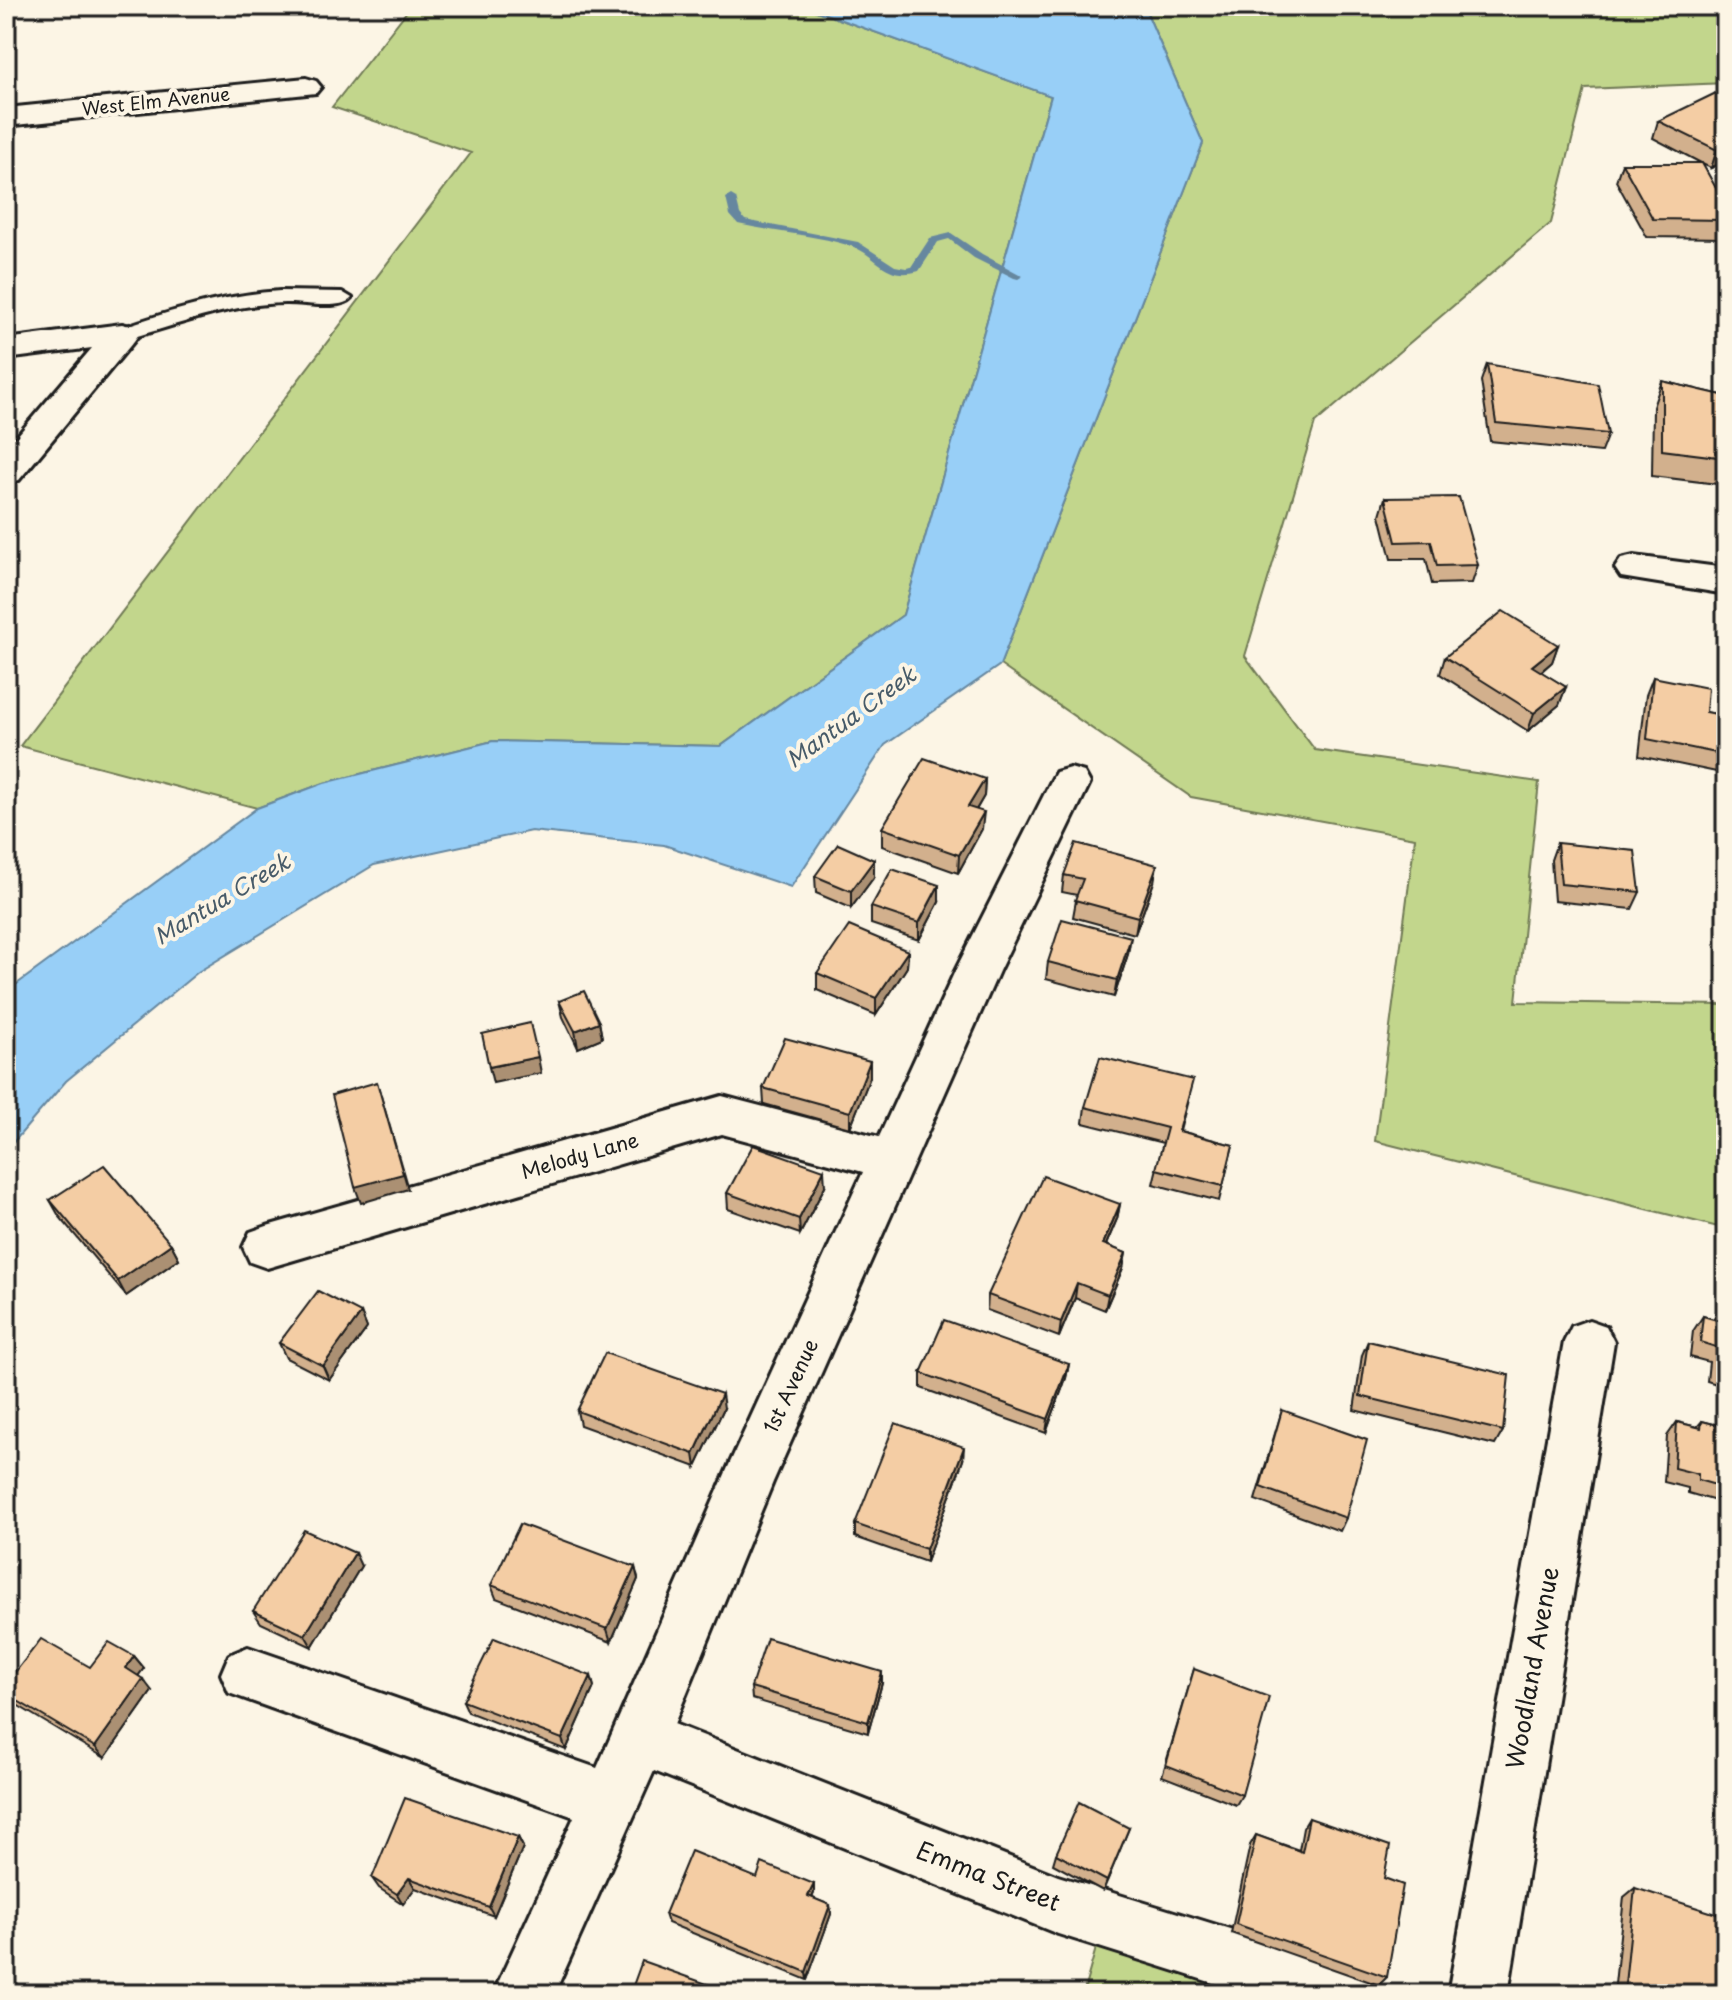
<svg xmlns="http://www.w3.org/2000/svg" width="1732" height="2000" font-family="'Playpen Sans',sans-serif">
<rect width="100%" height="100%" fill="#fcf5e5"/>
<filter id="ink" filterUnits="userSpaceOnUse"><feTurbulence type="fractalNoise" baseFrequency=".0125" numOctaves="2"/><feDisplacementMap in="SourceGraphic" scale="16" xChannelSelector="R" yChannelSelector="G"/><feConvolveMatrix kernelMatrix="1 2 1 2 8 2 1 2 1" color-interpolation-filters="sRGB"/></filter>
<g filter="url(#ink)">
<g fill="#c2d68c" stroke="#6f7954" stroke-width="2">
<polygon points="411,6 803,6 1051,96 903,615 721,746 493,741 324,783 257,808 20,746 471,153 332,107"/>
<polygon points="1136,6 1726,6 1726,83 1585,89 1551,223 1315,423 1245,656 1315,750 1539,782 1516,1002 1726,1005 1726,1229 1375,1141 1415,838 1191,797 1000,665 1203,143 1147,13"/>
<polygon points="1098,1941 1252,1994 1083,1994"/>
</g>
<polygon fill="#98cff7" stroke="#66879f" stroke-width="2" points="803,6 1136,6 1147,13 1203,143 1000,665 885,745 791,887 664,845 531,831 374,865 198,972 66,1081 6,1151 6,992 257,808 324,783 493,741 721,746 903,615 1051,96"/>
<g fill="none" stroke-linecap="round" stroke-linejoin="round">
<path fill="#66879f" fill-rule="evenodd" d="M 731,195 L 736,198 L 740,214 L 745,220 L 858,242 L 895,266 L 906,268 L 911,267 L 930,238 L 951,233 L 982,254 L 1023,276 L 1018,279 L 1014,278 L 974,258 L 949,239 L 938,242 L 919,271 C 884,281 878,255 851,246 C 815,235 775,232 738,224 L 730,215 L 726,198 Z"/>
<defs>
<path id="service" d="M 280,291 L 342,292 L 352,298 C 340,311 303,302 285,303 C 227,304 177,326 122,340 L 112,334 L 115,330 C 169,311 223,295 280,291 Z"/>
<g id="minor">
<polygon points="306,78 316,81 321,87 316,93 6,126 6,108"/>
<polygon points="122,324 134,327 139,334 134,341 19,480 6,483 6,449 92,348 6,359 6,339"/>
<polygon points="1634,556 1726,568 1726,594 1621,577 1615,568 1621,559"/>
<polygon points="1070,768 1084,772 1090,783 999,971 773,1482 674,1724 1058,1876 1343,1964 1364,1973 1373,1994 1248,1994 1058,1934 654,1771 554,1994 493,1994 574,1817 229,1693 221,1674 229,1655 248,1647 597,1768 729,1465 863,1172 722,1134 267,1268 250,1262 243,1247 250,1232 267,1226 722,1096 879,1137 955,971 1050,783 1056,772"/>
<polygon points="1589,1320 1606,1326 1614,1342 1508,1994 1448,1994 1564,1342 1572,1326"/>
</g>
</defs>
<use href="#service" stroke="#1c1c1c" stroke-width="6"/>
<use href="#minor" stroke="#1c1c1c" stroke-width="6"/>
<use href="#service" fill="#fcf5e5" fill-rule="evenodd"/>
<use href="#minor" fill="#fcf5e5" fill-rule="evenodd"/>
</g>
<g fill="#d2b08d" stroke="#1c1c1c" stroke-width="2">
<polygon points="1726,99 1726,161 1711,168 1702,164 1726,206 1726,238 1647,237 1616,181 1622,163 1701,163 1653,138 1658,121"/>
<polygon points="1487,364 1608,434 1601,452 1490,441 1481,381"/>
<polygon points="1662,381 1726,396 1726,485 1652,476 1653,407"/>
<polygon points="1385,498 1478,565 1472,583 1432,584 1426,559 1391,559 1380,515"/>
<polygon points="1558,645 1552,662 1541,672 1566,687 1559,705 1528,731 1440,674 1445,657"/>
<polygon points="1653,677 1706,712 1726,716 1726,774 1639,756 1646,695"/>
<polygon points="985,779 984,796 976,810 982,829 958,873 882,846 882,828"/>
<polygon points="1557,843 1640,892 1632,909 1554,901 1551,860"/>
<polygon points="1064,875 1154,882 1135,934 1073,917 1077,895 1062,892"/>
<polygon points="815,876 874,877 851,908 816,893"/>
<polygon points="939,902 919,940 871,924 871,907"/>
<polygon points="908,951 907,967 876,1015 817,990 817,973"/>
<polygon points="1128,954 1114,997 1046,979 1048,962"/>
<polygon points="559,1001 599,1022 602,1038 578,1048 563,1017"/>
<polygon points="870,1061 870,1077 850,1128 764,1104 763,1088"/>
<polygon points="1189,1096 1180,1131 1233,1145 1219,1201 1153,1184 1163,1143 1083,1123 1085,1107"/>
<polygon points="825,1186 800,1234 728,1209 727,1193"/>
<polygon points="50,1200 171,1244 179,1259 126,1296 59,1216"/>
<polygon points="1120,1204 1117,1219 1106,1245 1126,1253 1123,1268 1105,1310 1075,1298 1059,1337 987,1310 988,1295"/>
<polygon points="1722,1306 1726,1307 1726,1387 1707,1381 1709,1362 1690,1357 1693,1331 1703,1316 1713,1319"/>
<polygon points="361,1313 367,1328 329,1380 286,1358 279,1343"/>
<polygon points="1368,1341 1503,1431 1495,1445 1354,1410 1362,1355"/>
<polygon points="1069,1364 1066,1378 1046,1433 921,1388 921,1373"/>
<polygon points="724,1408 696,1467 580,1425 577,1411"/>
<polygon points="1282,1410 1346,1518 1340,1531 1255,1500"/>
<polygon points="1702,1421 1726,1427 1726,1504 1688,1493 1688,1488 1664,1482 1667,1436 1677,1422 1697,1427"/>
<polygon points="963,1460 926,1562 855,1537 855,1524"/>
<polygon points="361,1566 312,1647 261,1623 253,1611"/>
<polygon points="635,1567 638,1579 611,1642 496,1598 491,1585"/>
<polygon points="134,1656 144,1668 138,1676 152,1691 105,1758 12,1702 6,1696 6,1684 90,1667"/>
<polygon points="1194,1669 1242,1795 1236,1805 1162,1776"/>
<polygon points="591,1676 594,1687 566,1750 468,1712 463,1701"/>
<polygon points="882,1683 868,1733 752,1699 751,1687"/>
<polygon points="1309,1818 1384,1878 1387,1977 1379,1985 1231,1933 1250,1845 1256,1835 1299,1850 1303,1828"/>
<polygon points="1129,1828 1103,1891 1053,1864 1056,1854"/>
<polygon points="518,1837 523,1847 494,1916 415,1888 403,1904 379,1888 372,1878"/>
<polygon points="757,1878 814,1884 814,1893 812,1898 830,1905 831,1914 807,1980 668,1923 665,1914"/>
<polygon points="1635,1888 1726,1994 1614,1994 1624,1897"/>
</g>
<g fill="#ab9073" stroke="#1c1c1c" stroke-width="2">
<polygon points="1726,146 1726,161 1711,168 1717,150"/>
<polygon points="1558,645 1552,662 1526,684 1532,666"/>
<polygon points="1566,687 1559,705 1528,731 1534,713"/>
<polygon points="985,779 984,796 967,825 968,807"/>
<polygon points="984,812 982,829 958,873 959,855"/>
<polygon points="874,860 874,877 851,908 851,891"/>
<polygon points="1157,865 1154,882 1135,934 1138,917"/>
<polygon points="939,885 939,902 919,940 919,923"/>
<polygon points="1131,937 1128,954 1114,997 1117,980"/>
<polygon points="908,951 907,967 876,1015 876,998"/>
<polygon points="599,1022 602,1038 578,1048 575,1031"/>
<polygon points="538,1057 541,1073 493,1083 489,1067"/>
<polygon points="870,1061 870,1077 850,1128 850,1112"/>
<polygon points="377,1082 408,1189 361,1203 355,1187"/>
<polygon points="824,1170 825,1186 800,1234 799,1219"/>
<polygon points="1120,1204 1117,1219 1100,1259 1103,1244"/>
<polygon points="171,1244 179,1259 126,1296 118,1281"/>
<polygon points="1126,1253 1123,1268 1105,1310 1108,1295"/>
<polygon points="1077,1283 1075,1298 1059,1337 1061,1322"/>
<polygon points="361,1313 367,1328 329,1380 323,1366"/>
<polygon points="1069,1364 1066,1378 1046,1433 1048,1419"/>
<polygon points="722,1394 724,1408 696,1467 694,1454"/>
<polygon points="964,1447 963,1460 926,1562 926,1549"/>
<polygon points="355,1553 361,1566 312,1647 305,1635"/>
<polygon points="635,1567 638,1579 611,1642 607,1629"/>
<polygon points="134,1656 144,1668 135,1680 126,1668"/>
<polygon points="882,1672 882,1683 868,1733 868,1722"/>
<polygon points="591,1676 594,1687 566,1750 562,1739"/>
<polygon points="143,1679 152,1691 105,1758 95,1747"/>
<polygon points="518,1837 523,1847 494,1916 489,1907"/>
<polygon points="409,1878 415,1888 403,1904 397,1894"/>
<polygon points="814,1884 814,1893 809,1905 808,1896"/>
<polygon points="830,1905 831,1914 807,1980 806,1972"/>
</g>
<g fill="#f4cda4" stroke="#1c1c1c" stroke-width="2">
<polygon points="1716,93 1726,99 1726,146 1717,150 1658,121"/>
<polygon points="1622,163 1702,163 1726,206 1726,220 1653,219"/>
<polygon points="1487,364 1598,384 1608,434 1496,423"/>
<polygon points="1662,381 1726,396 1726,458 1662,450"/>
<polygon points="1459,497 1478,565 1437,566 1431,541 1396,542 1385,498"/>
<polygon points="1503,611 1558,645 1532,666 1566,687 1534,713 1445,657"/>
<polygon points="1653,677 1708,688 1706,712 1726,716 1726,755 1647,739"/>
<polygon points="924,758 985,779 968,807 984,812 959,855 882,828"/>
<polygon points="1076,843 1157,865 1138,917 1075,900 1083,879 1064,875"/>
<polygon points="1557,843 1635,851 1640,892 1561,884"/>
<polygon points="838,844 874,860 851,891 815,876"/>
<polygon points="892,869 939,885 919,923 871,907"/>
<polygon points="1062,919 1131,937 1117,980 1048,962"/>
<polygon points="849,926 908,951 876,998 817,973"/>
<polygon points="584,991 599,1022 575,1031 559,1001"/>
<polygon points="530,1023 538,1057 489,1067 482,1034"/>
<polygon points="785,1038 870,1061 850,1112 763,1088"/>
<polygon points="1100,1057 1193,1080 1179,1131 1233,1145 1223,1186 1156,1169 1167,1128 1085,1107"/>
<polygon points="377,1082 403,1174 355,1187 332,1095"/>
<polygon points="753,1145 824,1170 799,1219 727,1193"/>
<polygon points="104,1165 171,1244 118,1281 50,1200"/>
<polygon points="1043,1176 1120,1204 1103,1244 1126,1253 1108,1295 1077,1283 1061,1322 988,1295"/>
<polygon points="318,1291 361,1313 323,1366 279,1343"/>
<polygon points="1722,1306 1726,1307 1726,1370 1717,1367 1719,1348 1700,1342 1703,1316 1720,1321"/>
<polygon points="944,1320 1069,1364 1048,1419 921,1373"/>
<polygon points="1368,1341 1509,1375 1503,1431 1360,1396"/>
<polygon points="605,1353 722,1394 694,1454 577,1411"/>
<polygon points="1282,1410 1367,1440 1346,1518 1260,1487"/>
<polygon points="1702,1421 1726,1427 1726,1488 1698,1480 1698,1474 1674,1468 1677,1422 1701,1428"/>
<polygon points="895,1423 964,1447 926,1549 855,1524"/>
<polygon points="520,1524 635,1567 607,1629 491,1585"/>
<polygon points="304,1530 355,1553 305,1635 253,1611"/>
<polygon points="494,1638 591,1676 562,1739 463,1701"/>
<polygon points="767,1638 882,1672 868,1722 751,1687"/>
<polygon points="41,1639 90,1667 109,1642 134,1656 126,1668 143,1679 95,1747 6,1694 6,1684"/>
<polygon points="1194,1669 1269,1697 1242,1795 1166,1765"/>
<polygon points="405,1798 518,1837 489,1907 409,1878 397,1894 372,1878"/>
<polygon points="1079,1802 1129,1828 1107,1881 1056,1854"/>
<polygon points="1309,1818 1390,1846 1384,1878 1403,1885 1387,1977 1236,1924 1256,1835 1302,1852"/>
<polygon points="691,1851 757,1878 762,1863 814,1884 808,1896 830,1905 806,1972 665,1914"/>
<polygon points="1635,1888 1726,1917 1726,1994 1624,1994"/>
<polygon points="642,1961 735,1994 630,1994"/>
</g>
</g>
<g text-anchor="middle" stroke-width="8" stroke-linejoin="round" paint-order="stroke">
<g font-size="18" fill="#1c1c1c" stroke="#fcf5e5">
<text transform="translate(156 102) rotate(-6)" y="6">West Elm Avenue</text>
</g>
<g font-size="20" fill="#1c1c1c" stroke="#fcf5e5">
<text transform="translate(580 1156) rotate(-16)" y="7">Melody Lane</text>
<text transform="translate(791 1386) rotate(-65)" y="7">1st Avenue</text>
</g>
<g font-size="22" font-style="italic" fill="#475b69" stroke="#fcf5e5">
<text transform="translate(851 717) rotate(-36)" y="8">Mantua Creek</text>
<text transform="translate(222 899) rotate(-31)" y="8">Mantua Creek</text>
</g>
<g font-size="24" fill="#1c1c1c" stroke="#fcf5e5">
<text transform="translate(1533 1668) rotate(-80)" y="8">Woodland Avenue</text>
<text transform="translate(988 1877) rotate(21)" y="8">Emma Street</text>
</g>
</g>
<rect width="1732" height="2000" fill="none" stroke="#fcf5e5" stroke-width="32"/>
<rect x="16" y="16" width="1700" height="1968" fill="none" stroke="#1c1c1c" stroke-width="3" filter="url(#ink)"/>
</svg>
